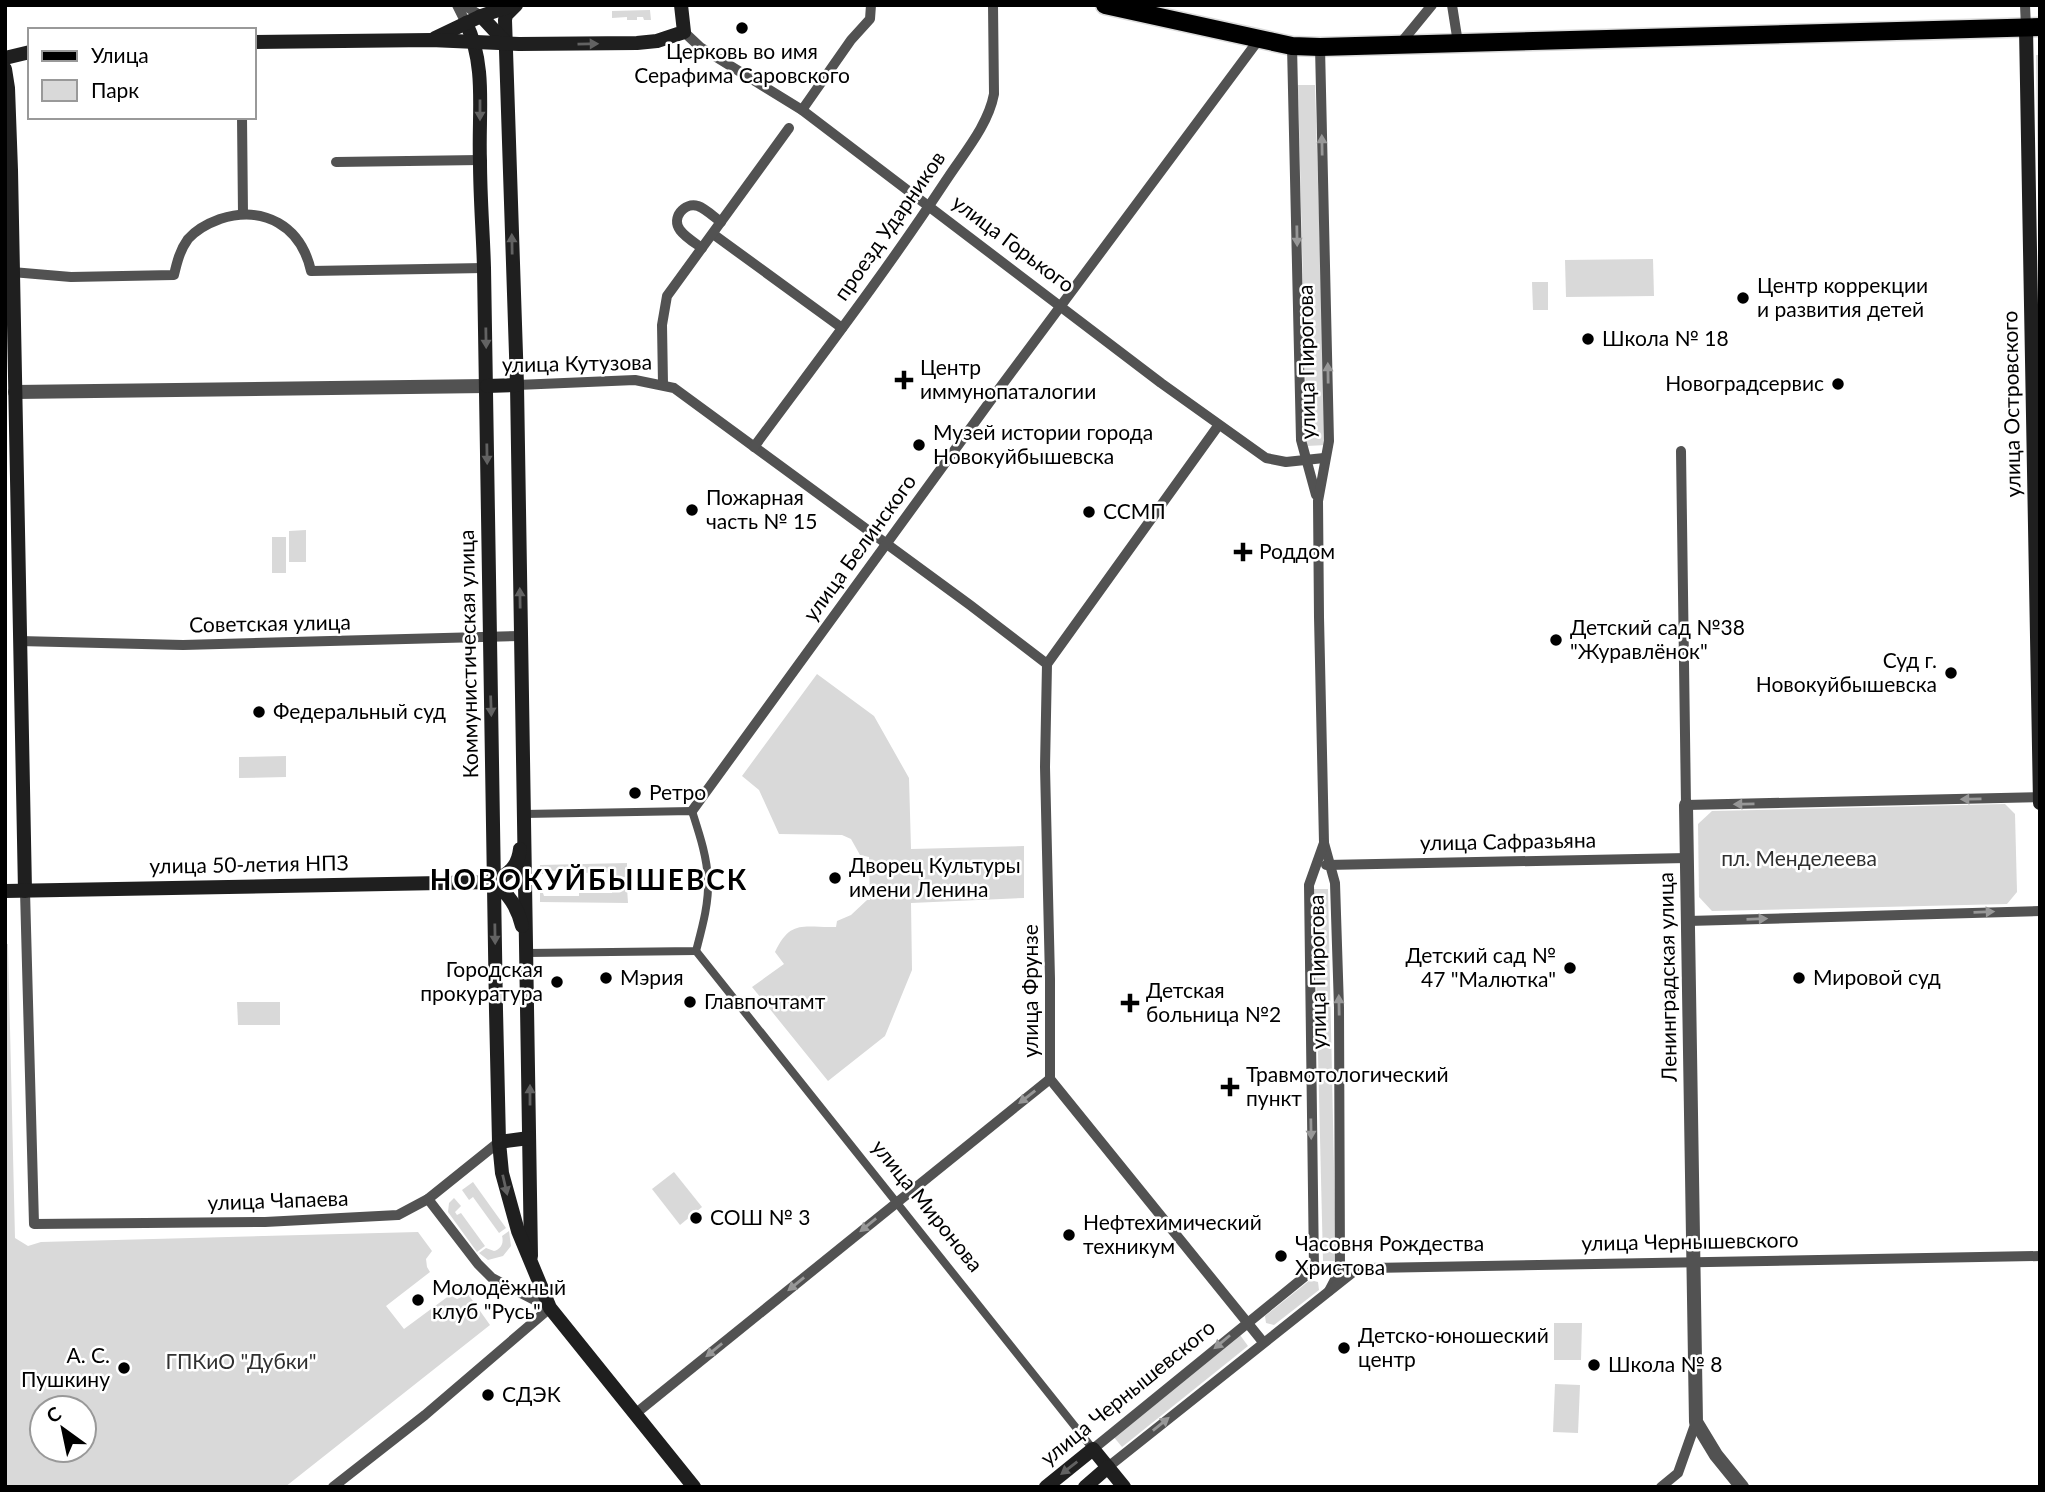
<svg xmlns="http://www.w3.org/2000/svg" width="2045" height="1492" font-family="Lato,sans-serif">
<rect width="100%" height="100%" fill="#fff"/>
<g fill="#d9d9d9" fill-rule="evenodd">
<polygon points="650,10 651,20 644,20 643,17 637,17 637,20 627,20 627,17 612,18 612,11"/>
<polygon points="2036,55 2040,55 2040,318"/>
<polygon points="1298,85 1315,85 1326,445 1307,446"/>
<polygon points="1653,259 1654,296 1566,297 1565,260"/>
<polygon points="1532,282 1548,282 1548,310 1533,310"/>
<polygon points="306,530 306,562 289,562 289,531"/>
<rect x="272" y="537" width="14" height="36"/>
<path d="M 817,674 L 874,716 L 909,778 L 911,849 L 1024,846 L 1024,898 L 911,903 L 912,970 L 885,1036 L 828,1081 L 752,987 L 784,964 L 775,952 C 791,919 803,928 836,927 L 837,921 L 851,915 L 867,900 L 870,900 L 869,857 L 860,855 L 851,839 L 842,835 L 779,834 L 759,790 L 742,776 Z"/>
<polygon points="286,756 286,777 239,778 239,757"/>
<polygon points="2005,804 2015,814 2017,892 2007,904 1712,911 1699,897 1698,824 1712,811"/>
<polygon points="627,863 627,877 612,878 612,872 579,873 578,870 543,871 543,874 540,874 540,865"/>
<polygon points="612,888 627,888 628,903 540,902 540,893 543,893 544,896 579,896 579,893 612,893"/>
<polygon points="1314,889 1328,889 1336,1261 1323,1261"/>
<path d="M 5,944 L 8,944 L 15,1238 L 28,1246 L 41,1242 L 418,1232 L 432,1251 L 426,1259 L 427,1267 L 430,1272 L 386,1306 L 404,1329 L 450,1295 L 457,1299 L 468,1294 L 490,1325 L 285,1487 L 5,1487 ZM 84,1408 L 84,1450 L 42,1450 L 42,1408 Z"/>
<polygon points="237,1002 280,1002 280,1025 238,1025"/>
<polygon points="674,1172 702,1207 680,1225 652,1189"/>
<polygon points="473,1182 506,1228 499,1233 473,1197 469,1200 462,1190"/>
<polygon points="454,1198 461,1206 455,1212 457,1215 461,1213 485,1246 477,1252 448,1212 449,1203"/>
<path d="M 509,1231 L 511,1246 L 503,1256 L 488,1260 L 479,1253 L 486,1248 L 494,1251 C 501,1249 504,1243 502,1236 Z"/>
<polygon points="1310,1280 1318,1282 1319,1290 1274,1325 1266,1323 1265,1316"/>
<polygon points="1554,1323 1582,1323 1581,1360 1554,1360"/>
<polygon points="1240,1335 1248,1346 1122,1447 1113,1436"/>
<polygon points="1555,1384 1580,1385 1578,1433 1553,1432"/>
</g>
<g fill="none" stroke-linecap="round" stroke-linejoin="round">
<defs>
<polyline id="primary" points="1105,5 1292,46 1320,47 2040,27"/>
</defs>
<use href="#primary" stroke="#dbdbdb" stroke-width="21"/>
<g stroke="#525252" stroke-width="8">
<path d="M 524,814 L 692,811 C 699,833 707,856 708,880 C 709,904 702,928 696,951 L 527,953"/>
<polyline points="696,951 1093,1449"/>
</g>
<g stroke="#525252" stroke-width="10">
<polyline points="457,5 466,23"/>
<polyline points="464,5 481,16"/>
<polyline points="1452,5 1458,43"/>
<polyline points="2025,5 2026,28"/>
<polyline points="684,32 700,47 802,110 1161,383 1266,458 1286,462 1324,458"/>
<polyline points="1400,44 1432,5"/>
<polyline points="1292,46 1301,440 1316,495"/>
<polyline points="1320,47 1329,441 1318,501 1319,617 1324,843 1335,883 1339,1008 1340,1270 1329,1291"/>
<polyline points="802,110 851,40 870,19 871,5"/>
<polyline points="242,117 243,214"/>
<polyline points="336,162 480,160"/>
<polyline points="713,234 842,328"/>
<path d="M 702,248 C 695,243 685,237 680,230 C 671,218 684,202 698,206 C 706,209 714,217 721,222"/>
<path d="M 12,272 L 71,277 L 174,275 C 177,262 180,250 188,239 C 196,230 209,223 220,219 C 264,205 301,226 311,271 L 484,268"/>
<polyline points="663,384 662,325 667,296 789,128"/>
<polyline points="517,385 635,380 674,388 970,605 1047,664"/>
<path d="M 754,447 C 819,359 885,273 945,182 C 963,154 988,126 994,94 L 993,5"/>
<polyline points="1681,451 1686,805 2040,797"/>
<polyline points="19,641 183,645 521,636"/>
<polyline points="692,811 999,389 1260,38"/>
<polyline points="1326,865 1687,858"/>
<polyline points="25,891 34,1224 265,1222 398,1215 428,1199 499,1142"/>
<polyline points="1688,921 2040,911"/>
<polyline points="1050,1079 1050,979 1045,767 1047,664 1218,426"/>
<polyline points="1050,1079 1263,1342"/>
<polyline points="1314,1269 1309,885 1324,843"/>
<polyline points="635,1414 1050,1079"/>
<polyline points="1093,1449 1314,1269 2040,1256"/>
<polyline points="1108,1467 1357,1269"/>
<polyline points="333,1487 425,1415 550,1308 492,1278 478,1264 428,1199"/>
<polyline points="1661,1487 1678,1473 1696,1422"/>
</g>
<g stroke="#525252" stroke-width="14">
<polyline points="15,392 487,386"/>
<polyline points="1686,805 1696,1422 1716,1455 1742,1487"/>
</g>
<g stroke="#1f1f1f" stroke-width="14">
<polyline points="516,5 506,15 505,20 517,385 531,1256"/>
<polyline points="481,16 507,44"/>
<path d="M 466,23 C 487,66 478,114 480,161 C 480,197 483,232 484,268 L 496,1010 L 499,1142 L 502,1173 L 518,1231 L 550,1308 L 694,1487"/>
<polyline points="2026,28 2040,803"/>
<polyline points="435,38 481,16 513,5"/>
<polyline points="254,42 431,40 519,44 637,43 657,41 684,32 681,5"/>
<polyline points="5,58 30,52"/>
<polyline points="5,69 8,88 11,170 25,891"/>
<polyline points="487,386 517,385"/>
<path d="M 494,882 C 509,895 517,906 522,926"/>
<path d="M 5,891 L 494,882 C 509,873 518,867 520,849"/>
<polyline points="499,1142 529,1138"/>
<polyline points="1046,1487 1093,1449 1124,1487"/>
<polyline points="1085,1487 1108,1467"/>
</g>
<use href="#primary" stroke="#000" stroke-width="18"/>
</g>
<defs><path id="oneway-solid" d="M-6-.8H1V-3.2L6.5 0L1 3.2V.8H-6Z" transform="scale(1.75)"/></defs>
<g fill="#626262">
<use href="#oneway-solid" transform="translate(588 44) rotate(-1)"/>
<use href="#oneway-solid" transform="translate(480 110) rotate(90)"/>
<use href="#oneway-solid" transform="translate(512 244) rotate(-91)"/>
<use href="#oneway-solid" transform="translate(486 338) rotate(89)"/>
<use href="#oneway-solid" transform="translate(487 454) rotate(89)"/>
<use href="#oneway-solid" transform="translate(520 598) rotate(-91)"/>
<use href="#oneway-solid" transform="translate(491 706) rotate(88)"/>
<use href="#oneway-solid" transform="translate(495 934) rotate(89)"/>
<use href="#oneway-solid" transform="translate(530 1095) rotate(-90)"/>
<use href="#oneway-solid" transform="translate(505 1185) rotate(77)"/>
<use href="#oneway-solid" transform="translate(1069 1468) rotate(142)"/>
</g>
<g fill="#979797">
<use href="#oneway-solid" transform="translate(1322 145) rotate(-91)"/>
<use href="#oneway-solid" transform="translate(1297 236) rotate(89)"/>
<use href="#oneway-solid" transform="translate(1328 373) rotate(-91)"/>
<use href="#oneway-solid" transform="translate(1971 799) rotate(179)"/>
<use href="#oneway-solid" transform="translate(1744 804) rotate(179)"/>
<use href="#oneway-solid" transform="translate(1984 912) rotate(-2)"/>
<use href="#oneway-solid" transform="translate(1757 919) rotate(-2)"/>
<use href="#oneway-solid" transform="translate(1339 1005) rotate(-91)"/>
<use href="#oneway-solid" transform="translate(1027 1097) rotate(142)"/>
<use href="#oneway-solid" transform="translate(1311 1129) rotate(89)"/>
<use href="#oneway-solid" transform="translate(868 1225) rotate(141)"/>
<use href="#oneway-solid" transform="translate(796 1284) rotate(141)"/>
<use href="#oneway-solid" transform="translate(1222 1342) rotate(140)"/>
<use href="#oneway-solid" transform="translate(714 1350) rotate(141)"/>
<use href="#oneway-solid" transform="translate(1161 1424) rotate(-39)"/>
</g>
<g fill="#000" stroke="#fff" stroke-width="2.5">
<circle cx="742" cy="28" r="7"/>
<circle cx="1743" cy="298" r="7"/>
<circle cx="1588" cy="339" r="7"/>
<path d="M900.5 369.5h7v7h7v7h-7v7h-7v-7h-7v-7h7z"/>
<circle cx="1838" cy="384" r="7"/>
<circle cx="919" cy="445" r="7"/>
<circle cx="692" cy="510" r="7"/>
<circle cx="1089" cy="512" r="7"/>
<path d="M1239.5 541.5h7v7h7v7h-7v7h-7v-7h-7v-7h7z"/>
<circle cx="1556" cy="640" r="7"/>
<circle cx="1951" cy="673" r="7"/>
<circle cx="259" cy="712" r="7"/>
<circle cx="635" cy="793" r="7"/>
<circle cx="835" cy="878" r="7"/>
<circle cx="1570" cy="968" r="7"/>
<circle cx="606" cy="978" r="7"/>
<circle cx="1799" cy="978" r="7"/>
<circle cx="557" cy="982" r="7"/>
<circle cx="690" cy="1002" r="7"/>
<path d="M1126.5 992.5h7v7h7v7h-7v7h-7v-7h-7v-7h7z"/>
<path d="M1226.5 1076.5h7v7h7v7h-7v7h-7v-7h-7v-7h7z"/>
<circle cx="696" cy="1218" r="7"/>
<circle cx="1069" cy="1235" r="7"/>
<circle cx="1281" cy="1256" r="7"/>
<circle cx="418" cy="1300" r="7"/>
<circle cx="1344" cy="1348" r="7"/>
<circle cx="1594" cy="1365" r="7"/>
<circle cx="124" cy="1368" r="7"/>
<circle cx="488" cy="1395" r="7"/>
</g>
<g text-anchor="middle" stroke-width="5" stroke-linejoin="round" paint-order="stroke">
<g font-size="21" fill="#000" stroke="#fff" text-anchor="start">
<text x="742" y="59" text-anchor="middle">Церковь во имя<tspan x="742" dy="24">Серафима Саровского</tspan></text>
<text x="1757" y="293">Центр коррекции<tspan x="1757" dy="24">и развития детей</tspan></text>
<text x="1602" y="346">Школа № 18</text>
<text x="920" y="375">Центр<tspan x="920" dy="24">иммунопаталогии</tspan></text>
<text x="1824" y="391" text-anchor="end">Новоградсервис</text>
<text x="933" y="440">Музей истории города<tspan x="933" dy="24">Новокуйбышевска</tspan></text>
<text x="706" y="505">Пожарная<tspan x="706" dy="24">часть № 15</tspan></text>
<text x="1103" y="519">ССМП</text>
<text x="1259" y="559">Роддом</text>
<text x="1570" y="635">Детский сад №38<tspan x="1570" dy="24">"Журавлёнок"</tspan></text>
<text x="1937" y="668" text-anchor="end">Суд г.<tspan x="1937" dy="24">Новокуйбышевска</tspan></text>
<text x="273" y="719">Федеральный суд</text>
<text x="649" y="800">Ретро</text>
<text x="849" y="873">Дворец Культуры<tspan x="849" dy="24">имени Ленина</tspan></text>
<text x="1556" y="963" text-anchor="end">Детский сад №<tspan x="1556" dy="24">47 "Малютка"</tspan></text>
<text x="543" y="977" text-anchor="end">Городская<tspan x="543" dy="24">прокуратура</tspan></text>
<text x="620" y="985">Мэрия</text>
<text x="1813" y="985">Мировой суд</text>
<text x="1146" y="998">Детская<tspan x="1146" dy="24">больница №2</tspan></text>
<text x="704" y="1009">Главпочтамт</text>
<text x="1246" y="1082">Травмотологический<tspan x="1246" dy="24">пункт</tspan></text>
<text x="710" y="1225">СОШ № 3</text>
<text x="1083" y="1230">Нефтехимический<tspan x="1083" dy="24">техникум</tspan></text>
<text x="1295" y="1251">Часовня Рождества<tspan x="1295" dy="24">Христова</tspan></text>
<text x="432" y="1295">Молодёжный<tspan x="432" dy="24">клуб "Русь"</tspan></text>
<text x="1358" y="1343">Детско-юношеский<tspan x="1358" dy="24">центр</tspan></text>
<text x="110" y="1363" text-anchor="end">А. С.<tspan x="110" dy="24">Пушкину</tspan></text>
<text x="1608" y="1372">Школа № 8</text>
<text x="502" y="1402">СДЭК</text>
</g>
<g font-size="21" fill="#000" stroke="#fff">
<text transform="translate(890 226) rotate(-55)" y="7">проезд Ударников</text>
<text transform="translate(1013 244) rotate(37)" y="7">улица Горького</text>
<text transform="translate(1307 362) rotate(-91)" y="7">улица Пирогова</text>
<text transform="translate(577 364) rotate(-1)" y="7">улица Кутузова</text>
<text transform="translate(2012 404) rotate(-91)" y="7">улица Островского</text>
<text transform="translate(860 548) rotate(-54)" y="7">улица Белинского</text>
<text transform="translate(270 624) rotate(-1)" y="7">Советская улица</text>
<text transform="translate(469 654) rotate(-91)" y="7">Коммунистическая улица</text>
<text transform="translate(1508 842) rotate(-1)" y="7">улица Сафразьяна</text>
<text transform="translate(249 865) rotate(-1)" y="7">улица 50-летия НПЗ</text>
<text transform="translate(1318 972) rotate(-91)" y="7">улица Пирогова</text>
<text transform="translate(1668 977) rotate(-91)" y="7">Ленинградская улица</text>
<text transform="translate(1031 991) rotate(-90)" y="7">улица Фрунзе</text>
<text transform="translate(278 1201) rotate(-2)" y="7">улица Чапаева</text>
<text transform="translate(927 1206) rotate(51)" y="7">улица Миронова</text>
<text transform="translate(1690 1242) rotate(-1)" y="7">улица Чернышевского</text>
<text transform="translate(1128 1393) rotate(-39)" y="7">улица Чернышевского</text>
</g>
<g font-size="21" fill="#303030" stroke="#fff">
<text x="1799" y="866">пл. Менделеева</text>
<text x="241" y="1369">ГПКиО "Дубки"</text>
</g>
<g font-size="28" font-weight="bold" letter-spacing="2" fill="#000" stroke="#fff">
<text x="589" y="890">НОВОКУЙБЫШЕВСК</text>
</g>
</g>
<rect width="2045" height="1492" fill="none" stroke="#000000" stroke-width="14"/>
<rect x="28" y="28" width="228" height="91" fill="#ffffff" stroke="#999999" stroke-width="2"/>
<rect x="42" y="51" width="35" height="10" fill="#000000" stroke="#999999" stroke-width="2"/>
<text x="91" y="63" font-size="21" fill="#000000">Улица</text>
<rect x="42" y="80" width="35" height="21" fill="#d9d9d9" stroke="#999999" stroke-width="2"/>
<text x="91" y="98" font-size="21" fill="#000000">Парк</text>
<g transform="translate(63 1429) rotate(327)"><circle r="33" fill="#ffffff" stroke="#999999" stroke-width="2"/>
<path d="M0-5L12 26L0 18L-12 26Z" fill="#000000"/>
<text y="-10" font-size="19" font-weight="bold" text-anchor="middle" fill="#000000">С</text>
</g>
</svg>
